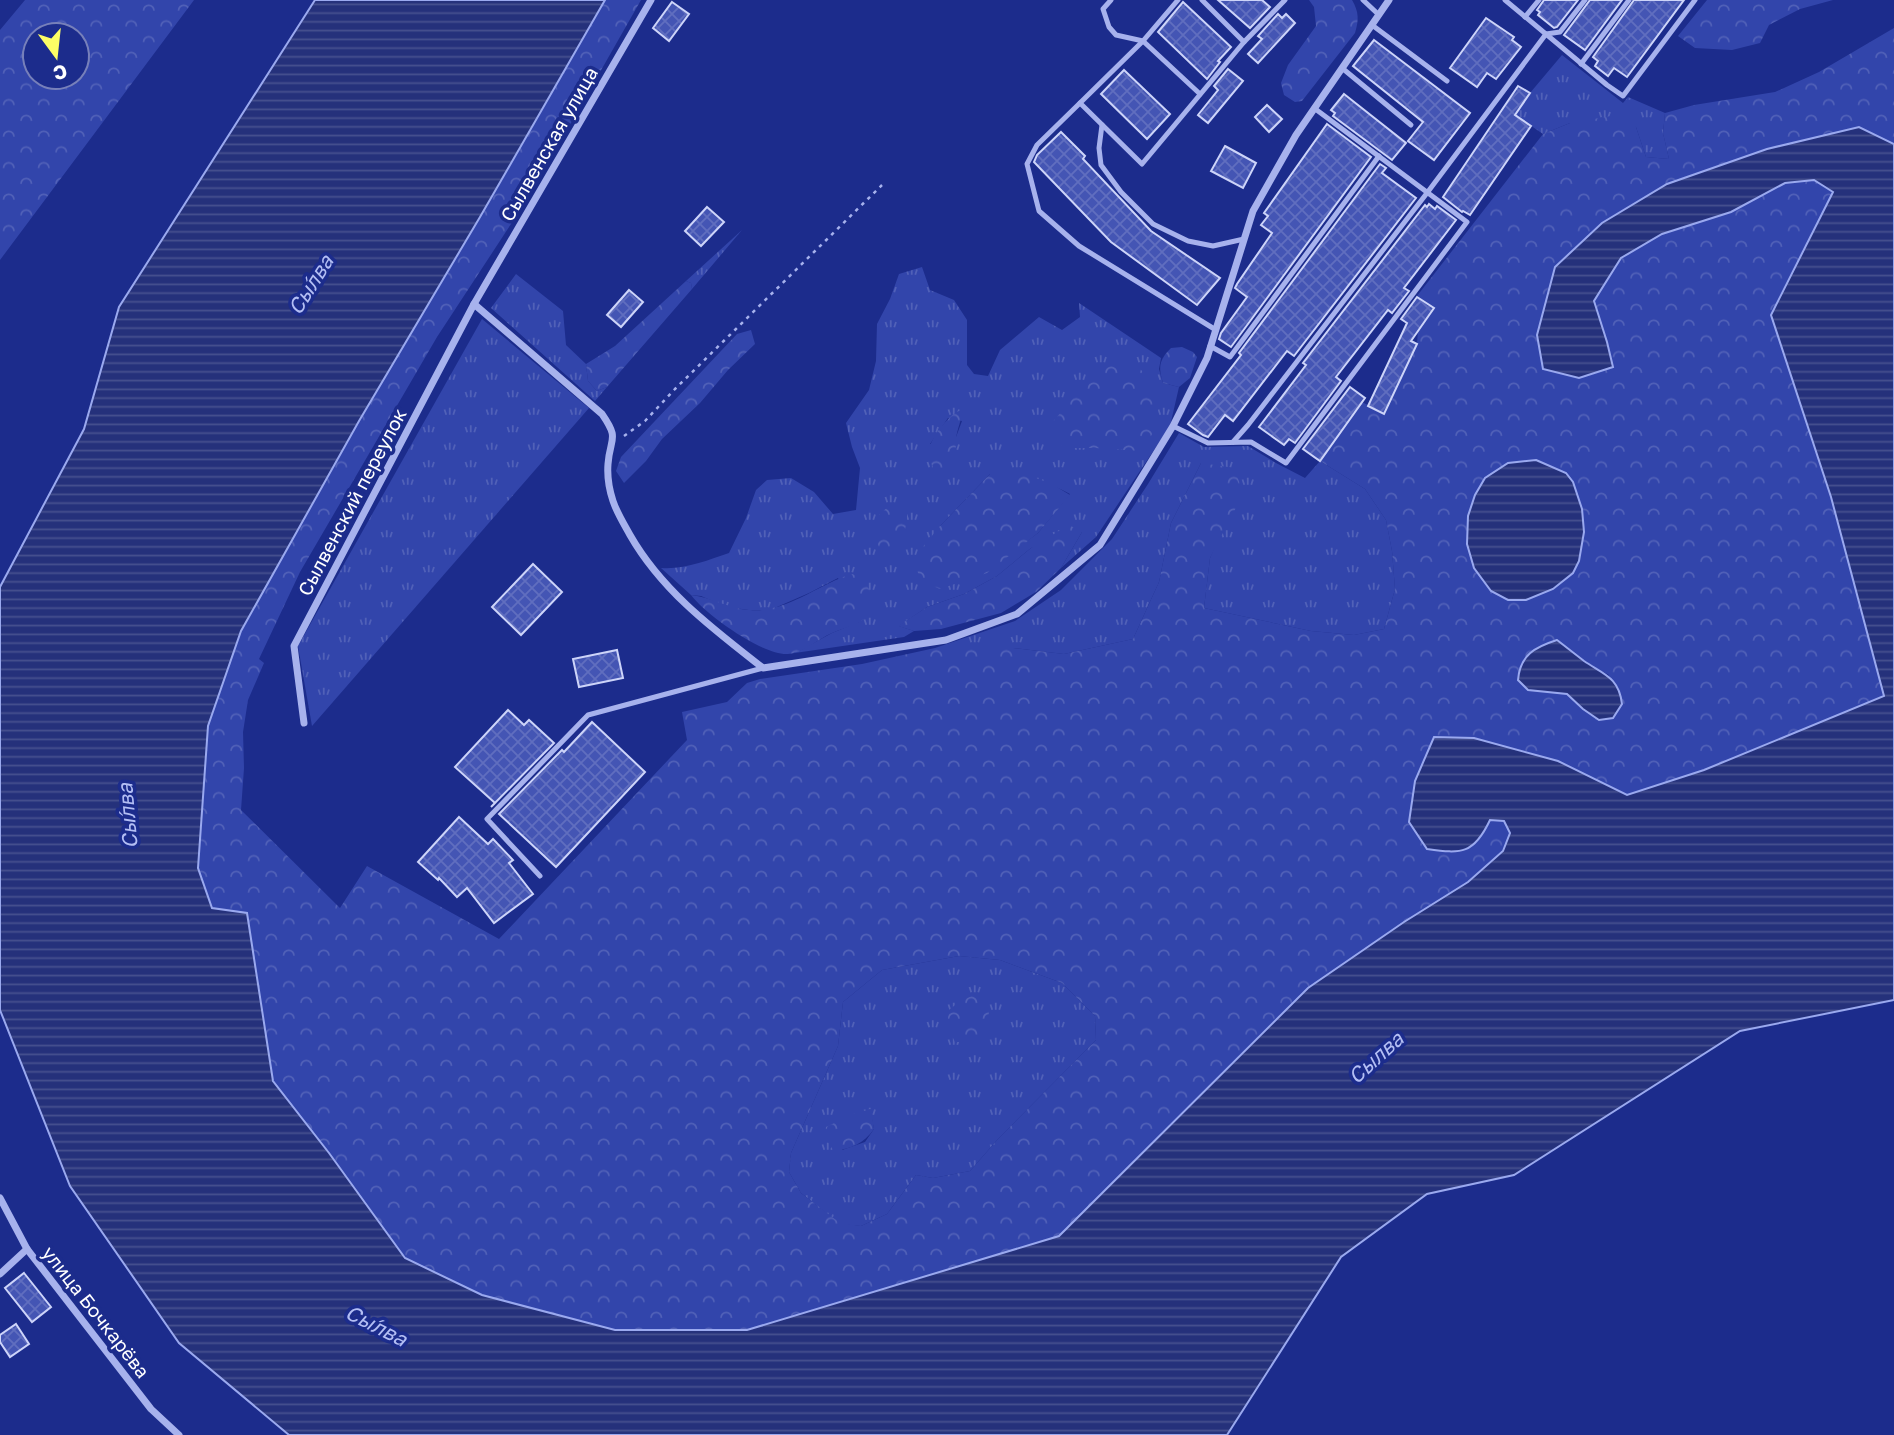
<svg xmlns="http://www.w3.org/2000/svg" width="1894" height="1435" font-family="'Golos Text',sans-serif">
<defs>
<pattern id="grass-tufts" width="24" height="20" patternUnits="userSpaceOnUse" patternTransform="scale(1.75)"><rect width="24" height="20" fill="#3245ab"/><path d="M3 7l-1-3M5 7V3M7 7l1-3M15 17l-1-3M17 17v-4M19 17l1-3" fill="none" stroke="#5161b8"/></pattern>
<pattern id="forest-crowns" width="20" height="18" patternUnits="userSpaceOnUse" patternTransform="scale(1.75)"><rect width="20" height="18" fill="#3245ab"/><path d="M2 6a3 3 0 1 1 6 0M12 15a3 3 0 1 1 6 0" fill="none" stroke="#5161b8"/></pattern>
<pattern id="water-rules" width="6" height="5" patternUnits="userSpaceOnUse" patternTransform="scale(1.75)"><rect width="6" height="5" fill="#25317b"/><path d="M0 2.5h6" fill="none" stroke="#46508f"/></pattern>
<pattern id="building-cross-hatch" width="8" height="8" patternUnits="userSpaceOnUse" patternTransform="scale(1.75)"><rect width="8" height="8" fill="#4455b4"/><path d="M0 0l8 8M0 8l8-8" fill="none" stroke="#606ebf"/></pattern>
</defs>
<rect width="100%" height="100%" fill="#1c2c8c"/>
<g fill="url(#grass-tufts)" fill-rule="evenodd">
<polygon points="1562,55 1623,103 1628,97 1665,113 1663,133 1669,159 1646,157 1636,127 1570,123 1543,134 1515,115 1530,93"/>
<polygon points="742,230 692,289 691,283 686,281"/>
<path d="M 922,267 L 930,290 L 954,300 L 967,320 L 967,365 L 974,374 L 988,376 L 1000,350 L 1039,317 L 1062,330 L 1080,317 L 1079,303 L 1161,358 L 1159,369 L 1163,383 L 1179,387 L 1170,426 L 1096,537 L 1061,568 L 1082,532 L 1031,548 L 997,576 L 964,594 L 927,607 L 899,626 L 914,631 L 904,637 L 788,654 L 799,651 L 832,633 L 859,622 L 838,578 L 809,593 L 770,610 L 749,610 L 727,607 L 701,596 L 691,595 L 661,568 C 684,570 708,560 729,553 L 746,518 L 756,490 L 767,480 L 791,478 L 814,492 L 833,514 L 856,510 L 860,468 L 852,447 L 846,423 L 869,390 L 876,361 L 877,324 L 890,299 L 899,274 ZM 948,418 L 962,421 L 956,437 L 930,444 ZM 990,474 C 1023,478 1040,478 1070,494 L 1038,533 L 1008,555 L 940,526 Z"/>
<polygon points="516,274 563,311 566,345 586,364 588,381 597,391 607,387 595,401 491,308"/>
<polygon points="482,319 589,408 312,726 298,646"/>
<polygon points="1179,433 1204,447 1248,446 1276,463 1305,478 1320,461 1365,489 1386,520 1392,551 1395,589 1384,629 1354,635 1311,631 1204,608 1210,558 1217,542 1201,463 1171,523 1159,582 1133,639 1064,654 1013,648 935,648 1015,621 1061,590 1112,539 1148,484"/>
<path d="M 959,956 L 1000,960 L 1062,983 L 1095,1016 L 1096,1040 L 998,1139 L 970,1171 L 933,1178 L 916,1175 L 887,1214 L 861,1226 L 840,1224 L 801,1193 L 789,1172 L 791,1153 L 838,1046 L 843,1002 L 882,970 ZM 870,1109 L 874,1129 L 865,1142 L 842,1150 Z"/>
</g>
<g fill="url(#forest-crowns)" fill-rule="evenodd">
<path d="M 25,0 L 194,0 L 0,260 L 0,30 ZM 35,35 L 77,35 L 77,77 L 35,77 Z"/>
<path d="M 605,0 L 641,0 L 530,195 L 437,337 L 300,572 L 259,659 L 264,663 L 248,700 L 243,732 L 244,768 L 241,810 L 340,908 L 367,866 L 499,939 L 687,740 L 682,712 L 727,702 L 747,683 L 760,679 L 862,664 L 935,648 L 1013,648 L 1064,654 L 1133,639 L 1159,582 L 1171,523 L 1201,463 L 1228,467 L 1235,469 L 1243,494 L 1210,558 L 1204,608 L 1311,631 L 1354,635 L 1384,629 L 1395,589 L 1392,551 L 1386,520 L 1365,489 L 1320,461 L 1362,402 L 1383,413 L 1417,344 L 1418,330 L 1433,309 L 1417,296 L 1543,134 L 1570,123 L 1617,115 L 1636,127 L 1646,157 L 1669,159 L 1663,133 L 1665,113 L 1694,105 L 1775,92 L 1819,72 L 1894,28 L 1894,144 L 1859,127 L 1555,267 L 1607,342 L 1594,301 L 1621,258 L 1662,234 L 1731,212 L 1784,183 L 1814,180 L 1833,192 L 1771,315 L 1831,497 L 1884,696 L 1704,770 L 1627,795 L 1558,761 L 1474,738 L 1484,832 L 1490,820 L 1504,821 L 1510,833 L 1503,851 L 1468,882 L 1404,922 L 1308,988 L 1059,1236 L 747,1330 L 615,1330 L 482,1295 L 405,1258 L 329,1153 L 273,1081 L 247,913 L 212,908 L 198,868 L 208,726 L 241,631 L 359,421 L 480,217 ZM 1585,662 L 1609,675 L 1583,709 L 1567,694 L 1528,690 ZM 959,956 L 1000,960 L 1062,983 L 1095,1016 L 1096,1040 L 998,1139 L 970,1171 L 933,1178 L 916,1175 L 887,1214 L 861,1226 L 840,1223 L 801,1193 L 789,1172 L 791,1153 L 838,1046 L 843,1002 L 882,970 Z"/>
<path d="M 1309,0 L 1352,0 C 1359,12 1359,20 1355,33 L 1302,101 L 1295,102 L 1284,95 L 1281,83 L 1288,65 L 1316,26 L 1314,7 Z"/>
<polygon points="1707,0 1833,0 1800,9 1769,25 1760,43 1732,50 1695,48 1678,36"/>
<polygon points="686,281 691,283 692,289 607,387 597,391 588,381 586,364 615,346"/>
<polygon points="751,330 755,344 728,370 700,403 662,439 646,461 624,483 616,471 621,457 737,334"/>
<path d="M 1182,347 L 1193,352 L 1197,357 L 1190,378 L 1179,387 L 1163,383 C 1158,367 1159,360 1171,348 Z"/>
<path d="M 1133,360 L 1159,392 C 1158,416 1157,433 1141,451 L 1095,448 L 1066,448 L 1054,441 L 1050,425 L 1098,369 Z"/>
<path d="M 962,410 C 962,420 957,429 956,439 C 955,454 958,458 950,472 L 936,474 C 932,465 928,458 930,447 C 932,436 951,412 962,410 Z"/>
<polygon points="1017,471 1052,484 1070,495 1038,533 987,573 940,589 921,581 913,559 940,526 990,474"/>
<path d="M 902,501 L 907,505 C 908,528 904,545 880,553 L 876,535 L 879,515 L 891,504 Z"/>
<polygon points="1071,526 1082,532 1061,568 1036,592 1001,613 941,629 914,631 898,626 927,607 964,594 997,576 1031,548 1062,529"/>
<path d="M 852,574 C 871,580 871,594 871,612 C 867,616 863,620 858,623 C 850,627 841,629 832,633 C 818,639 803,653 788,654 C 763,656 705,614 691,595 C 711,597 729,609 750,610 C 787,613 818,584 852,574 Z"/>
<path d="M 974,995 L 989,1007 C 989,1032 980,1042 955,1042 L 947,1026 L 949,1010 L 960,1001 Z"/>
<path d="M 871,1109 L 874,1129 C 864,1143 851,1150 833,1150 L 825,1137 L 826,1127 L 853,1114 Z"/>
</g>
<g fill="url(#water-rules)" stroke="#9aa9ef" stroke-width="2">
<path d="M 315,0 L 605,0 L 480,217 L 359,421 L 241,631 L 208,726 L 198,868 L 212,908 L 247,913 L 273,1081 L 329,1153 L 405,1258 L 482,1295 L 615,1330 L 747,1330 L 1059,1236 L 1308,988 L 1404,922 L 1468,882 L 1503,851 L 1510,833 L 1504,821 L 1490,820 C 1474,854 1462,854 1427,849 L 1409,822 L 1415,781 L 1434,737 L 1474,738 L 1558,761 L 1627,795 L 1704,770 L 1884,696 L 1831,497 L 1771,315 L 1833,192 L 1814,180 L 1785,183 L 1731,212 L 1662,234 L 1621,258 L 1594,301 L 1607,342 L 1613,367 L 1579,378 L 1543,369 L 1537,335 L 1555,267 L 1602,223 L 1667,184 L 1767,149 L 1859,127 L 1894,144 L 1894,1000 L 1740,1031 L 1514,1175 L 1427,1194 L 1341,1257 L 1227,1435 L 289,1435 L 179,1343 L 70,1186 L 0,1010 L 0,587 L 84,429 L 119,307 Z"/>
<polygon points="1536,460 1566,473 1573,482 1582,509 1584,532 1579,561 1573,573 1553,589 1526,600 1508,600 1491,591 1474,568 1467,544 1468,516 1475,495 1485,478 1508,463"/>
<path d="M 1557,640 C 1566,647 1575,654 1584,661 C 1603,674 1619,677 1622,704 L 1613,718 L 1599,720 L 1583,709 L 1567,694 L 1528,690 L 1518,680 C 1520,655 1535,647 1557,640 Z"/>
</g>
<g fill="url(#building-cross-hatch)" stroke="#cdd4f9" stroke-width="2">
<polygon points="1218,0 1262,0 1270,7 1250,28"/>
<polygon points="1544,0 1578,0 1557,27 1554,28 1538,15 1540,12 1537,10"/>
<polygon points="1590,0 1622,0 1585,50 1564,35"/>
<polygon points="1634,0 1684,0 1627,77 1614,68 1608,76 1595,66 1598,61 1593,57"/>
<polygon points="672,2 689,14 669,41 653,28"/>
<polygon points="1183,2 1231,47 1218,61 1220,62 1207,79 1158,32"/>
<polygon points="1278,14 1282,18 1286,14 1295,23 1258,63 1248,54 1262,39 1258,36"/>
<polygon points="1486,18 1514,37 1512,40 1521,47 1496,79 1487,73 1477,87 1450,68"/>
<polygon points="1374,40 1470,113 1434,160 1408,141 1423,122 1353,66"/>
<polygon points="1228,69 1243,81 1208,123 1198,115 1218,90 1214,86"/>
<polygon points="1124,70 1170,114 1147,139 1101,94"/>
<polygon points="1518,86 1530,93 1515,115 1531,126 1470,215 1463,211 1462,212 1443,197"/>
<polygon points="1344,94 1406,143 1392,160 1333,116 1335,113 1331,110"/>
<polygon points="1267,105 1282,119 1269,132 1255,117"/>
<polygon points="1327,124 1371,157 1231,347 1219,339 1221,333 1247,297 1235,288 1237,284 1272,233 1261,225 1268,216 1264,213"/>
<polygon points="1061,132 1085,156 1083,159 1151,231 1220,278 1197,305 1111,242 1034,162 1037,155"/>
<polygon points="1225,146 1256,163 1243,188 1211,171"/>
<polygon points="1380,164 1386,168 1382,173 1416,198 1294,356 1287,351 1233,421 1225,415 1208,437 1203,435 1188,424 1241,355 1239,353"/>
<polygon points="1429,204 1435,209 1437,206 1456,220 1404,288 1409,291 1392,313 1388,310 1336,377 1341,381 1295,443 1289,439 1284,445 1259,427 1306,365 1303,363 1425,205 1427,207"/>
<polygon points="707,207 724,222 701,246 685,231"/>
<polygon points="629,290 643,302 621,327 607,315"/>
<polygon points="1417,297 1434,308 1411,341 1417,344 1384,414 1368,406 1407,323 1401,319"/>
<polygon points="1350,387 1365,398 1320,461 1303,449"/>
<polygon points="533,564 562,592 521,635 492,607"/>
<polygon points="617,650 623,678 579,687 573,659"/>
<polygon points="508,710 524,725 529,720 554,743 491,807 495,803 455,767"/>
<polygon points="592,722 645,772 556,867 499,814 562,750 564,752"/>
<polygon points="459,817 488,844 493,839 513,860 509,863 533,894 494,923 467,888 457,897 439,878 438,880 418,862"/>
<polygon points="24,1273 51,1307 32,1322 5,1288"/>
<polygon points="16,1324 29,1344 10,1357 0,1342 0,1335"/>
</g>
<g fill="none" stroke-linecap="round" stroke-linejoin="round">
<polyline stroke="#a7b2ed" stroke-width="2.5" stroke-dasharray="3.5 5" stroke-linecap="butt" points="624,436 645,421 675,389 882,185"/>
<g stroke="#a7b2ed" stroke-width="5">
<polyline points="1111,0 1103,9 1109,27 1116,35 1143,41 1200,94"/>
<polyline points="1178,0 1143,41 1080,103 1142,164 1244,42 1285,0"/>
<polyline points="1202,0 1244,42"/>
<polyline points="1363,0 1379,15"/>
<polyline points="1505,0 1607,85 1623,96 1695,0"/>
<polyline points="1525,17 1539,0"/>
<polyline points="1372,25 1447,81"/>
<polyline points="1581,64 1629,0"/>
<polyline points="1342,68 1411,125"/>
<polyline points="1080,103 1037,145 1027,164 1039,211 1079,246 1216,330"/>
<polyline points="1102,125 1099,148 1101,165 1121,192 1153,224 1188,241 1213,246 1244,239"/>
<polyline points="1210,346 1230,357 1379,156"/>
<polyline points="1173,426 1208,443 1251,442 1286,463 1467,222 1314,108"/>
<polyline points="1233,442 1248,425 1427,193 1546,34 1560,32 1585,0"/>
<polyline points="540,876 487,819 588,715 763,668"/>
</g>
<g stroke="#a7b2ed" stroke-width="7">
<path d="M 474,304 L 602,414 C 620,440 610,437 608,464 C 607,477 609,489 613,501 C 617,513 624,524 630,535 C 662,591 713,629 763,668 L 946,640 L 1017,614 L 1100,545 L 1173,426 L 1207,358 L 1253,211 L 1296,135 L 1389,0"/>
<polyline points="304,723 294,646 474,304 651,0"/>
<polyline points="0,1198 27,1249 151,1409 179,1435"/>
<polyline points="0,1274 27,1249"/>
</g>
</g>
<g text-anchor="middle" stroke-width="7" stroke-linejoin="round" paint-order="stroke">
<g font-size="19" fill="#fff" stroke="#1c2c8c">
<text transform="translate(549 144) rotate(-60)" y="7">Сылвенская улица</text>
<text transform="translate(352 502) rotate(-62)" y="7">Сылвенский переулок</text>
<text transform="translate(96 1312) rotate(52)" y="7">улица Бочкарёва</text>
</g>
<g font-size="21" font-style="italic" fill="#b3bef4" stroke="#1c2c8c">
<text transform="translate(311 285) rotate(-58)" y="7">Сы́лва</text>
<text transform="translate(128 816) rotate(-95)" y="7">Сы́лва</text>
<text transform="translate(1376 1058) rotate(-42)" y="7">Сылва</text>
<text transform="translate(376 1326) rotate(27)" y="7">Сы́лва</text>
</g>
</g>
<g transform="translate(56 56) rotate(165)"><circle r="33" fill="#1c2c8c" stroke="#7780ba" stroke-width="2"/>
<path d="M0-5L12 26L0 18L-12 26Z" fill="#fdfe65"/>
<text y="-10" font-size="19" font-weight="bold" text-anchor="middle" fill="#ffffff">С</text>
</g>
</svg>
